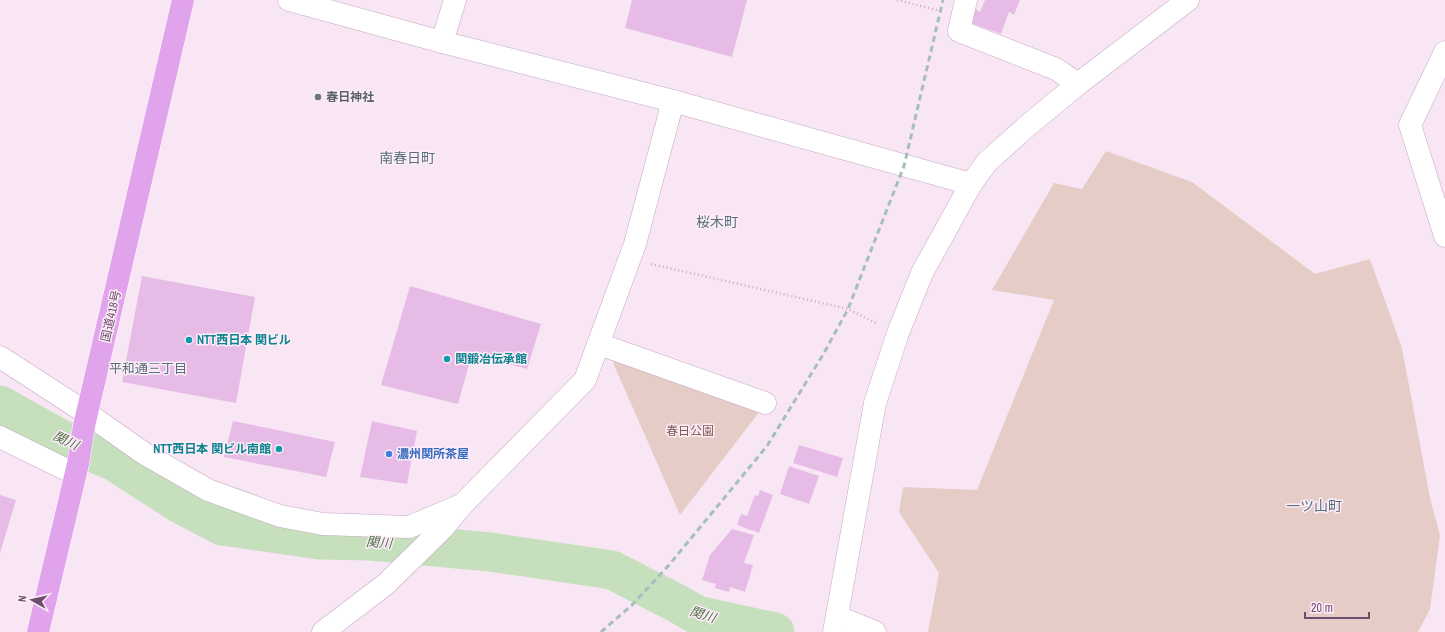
<svg xmlns="http://www.w3.org/2000/svg" width="1445" height="632" font-family="'Archivo Narrow','Noto Sans JP',sans-serif">
<rect width="100%" height="100%" fill="#f9e6f5"/>
<g fill="#e5ccc6">
<polygon points="1106,151 1192,182 1315,274 1370,259 1402,348 1430,498 1440,535 1430,609 1418,632 928,632 939,573 899,512 903,487 977,490 1054,300 992,290 1054,183 1082,189"/>
<polygon points="613,358 760,411 680,515 614,365"/>
</g>
<g fill="none" stroke-linecap="round" stroke-linejoin="round">
<polyline stroke="#c6e0bd" stroke-width="39" points="0,405 59,438 115,462 180,504 222,526 319,540 370,541 490,552 612,570 680,605 697,615 775,632"/>
</g>
<g fill="#e6bce6">
<polygon points="632,0 747,0 732,57 625,28"/>
<polygon points="985,0 1020,0 1014,15 1009,12 1001,34 971,23 976,9 980,12"/>
<polygon points="142,276 255,297 236,403 122,382"/>
<polygon points="410,286 541,324 527,369 472,354 458,404 381,385"/>
<polygon points="233,421 335,442 326,477 224,457"/>
<polygon points="372,421 417,431 407,484 360,477"/>
<polygon points="799,445 843,458 837,477 793,463"/>
<polygon points="789,466 819,476 809,504 780,494"/>
<polygon points="760,490 773,495 759,533 737,525 741,514 747,516 755,495 758,496"/>
<polygon points="0,495 16,500 0,553"/>
<polygon points="732,529 754,535 744,563 753,565 745,592 730,587 729,592 715,588 716,584 702,580 710,555"/>
</g>
<g fill="none" stroke-linecap="round" stroke-linejoin="round">
<defs>
<g id="minor">
<polyline points="289,0 442,42 673,101 971,184"/>
<polyline points="966,0 959,31 1056,69 1078,84"/>
<polyline points="442,42 455,0"/>
<polyline points="1445,52 1410,125 1445,236"/>
<polyline points="599,344 765,403"/>
<polyline points="0,357 88,414 145,454 208,490 280,516 323,524 409,527 459,506"/>
<polyline points="0,437 75,474"/>
<polyline points="838,617 875,632"/>
<polyline points="323,632 386,584 443,528 462,505 585,380 635,244 673,101"/>
<polyline points="834,632 875,403 898,333 922,273 971,184 987,162 1026,127 1078,84 1188,0"/>
</g>
<polyline id="highway" points="38,632 78,464 84,426 183,0"/>
</defs>
<use href="#minor" stroke="#c4a8c3" stroke-width="23"/>
<use href="#highway" stroke="#fff" stroke-width="23"/>
<g stroke="#cfa4d0" stroke-width="2.5" stroke-dasharray="1 3" stroke-linecap="butt">
<polyline points="897,0 941,11"/>
<polyline points="651,264 848,309 878,324"/>
</g>
<use href="#minor" stroke="#fff" stroke-width="22"/>
<use href="#highway" stroke="#e1a4ec" stroke-width="22"/>
<polyline stroke="#a6bec1" stroke-width="3" stroke-dasharray="6 4" stroke-linecap="butt" points="601,632 632,605 669,565 767,446 824,353 848,309 904,166 943,0"/>
</g>
<circle fill="#6b7280" stroke="#fdecf9" stroke-width="1.5" cx="318" cy="97" r="4"/>
<g fill="#0f9aa8" stroke="#fdecf9" stroke-width="1.5">
<circle cx="189" cy="340" r="4"/>
<circle cx="447" cy="359" r="4"/>
<circle cx="279" cy="449" r="4"/>
</g>
<circle fill="#3f7fe0" stroke="#fdecf9" stroke-width="1.5" cx="389" cy="454" r="4"/>
<g text-anchor="middle" stroke-width="3" stroke-linejoin="round" paint-order="stroke">
<g font-size="12" font-weight="bold" fill="#5b616d" stroke="#fdecf9" text-anchor="start">
<text x="326" y="101">春日神社</text>
</g>
<g font-size="12" fill="#6e4e6f" stroke="#fdecf9">
<text transform="translate(111 316) rotate(-77)" y="4">国道418号</text>
</g>
<g font-size="12" font-weight="bold" fill="#0d838f" stroke="#fdecf9" text-anchor="start">
<text x="197" y="344">NTT西日本 関ビル</text>
<text x="455" y="363">関鍛冶伝承館</text>
<text x="271" y="453" text-anchor="end">NTT西日本 関ビル南館</text>
</g>
<g font-size="12" fill="#7f5c4d" stroke="#fdecf9">
<text x="690" y="435">春日公園</text>
</g>
<g font-size="12" font-weight="bold" fill="#366cbe" stroke="#fdecf9" text-anchor="start">
<text x="397" y="458">濃州関所茶屋</text>
</g>
<g font-size="13" fill="#587078" stroke="#fdecf9">
<text x="148" y="373">平和通三丁目</text>
</g>
<g font-size="13" font-style="italic" fill="#4f7344" stroke="#fdecf9">
<text transform="translate(66 440) rotate(25)" y="5">関川</text>
<text transform="translate(379 542) rotate(4)" y="5">関川</text>
<text transform="translate(703 614) rotate(18)" y="5">関川</text>
</g>
<g font-size="14" fill="#587078" stroke="#fdecf9">
<text x="407" y="163">南春日町</text>
<text x="717" y="227">桜木町</text>
<text x="1314" y="511">一ツ山町</text>
</g>
</g>
<g transform="translate(32 600) rotate(278)" stroke="#fdecf9" stroke-width="3" paint-order="stroke">
<path d="M0-3L7 15L0 10L-7 15Z" fill="#6e4e6f"/>
<text y="-6" font-size="11" font-weight="bold" text-anchor="middle" fill="#6e4e6f">N</text>
</g>
<path d="M1305 612v6h64v-6" fill="none" stroke="#6e4e6f" stroke-width="2"/>
<text x="1311" y="612" font-size="12" fill="#6e4e6f" stroke="#fdecf9" stroke-width="3" paint-order="stroke">20 m</text>
</svg>
